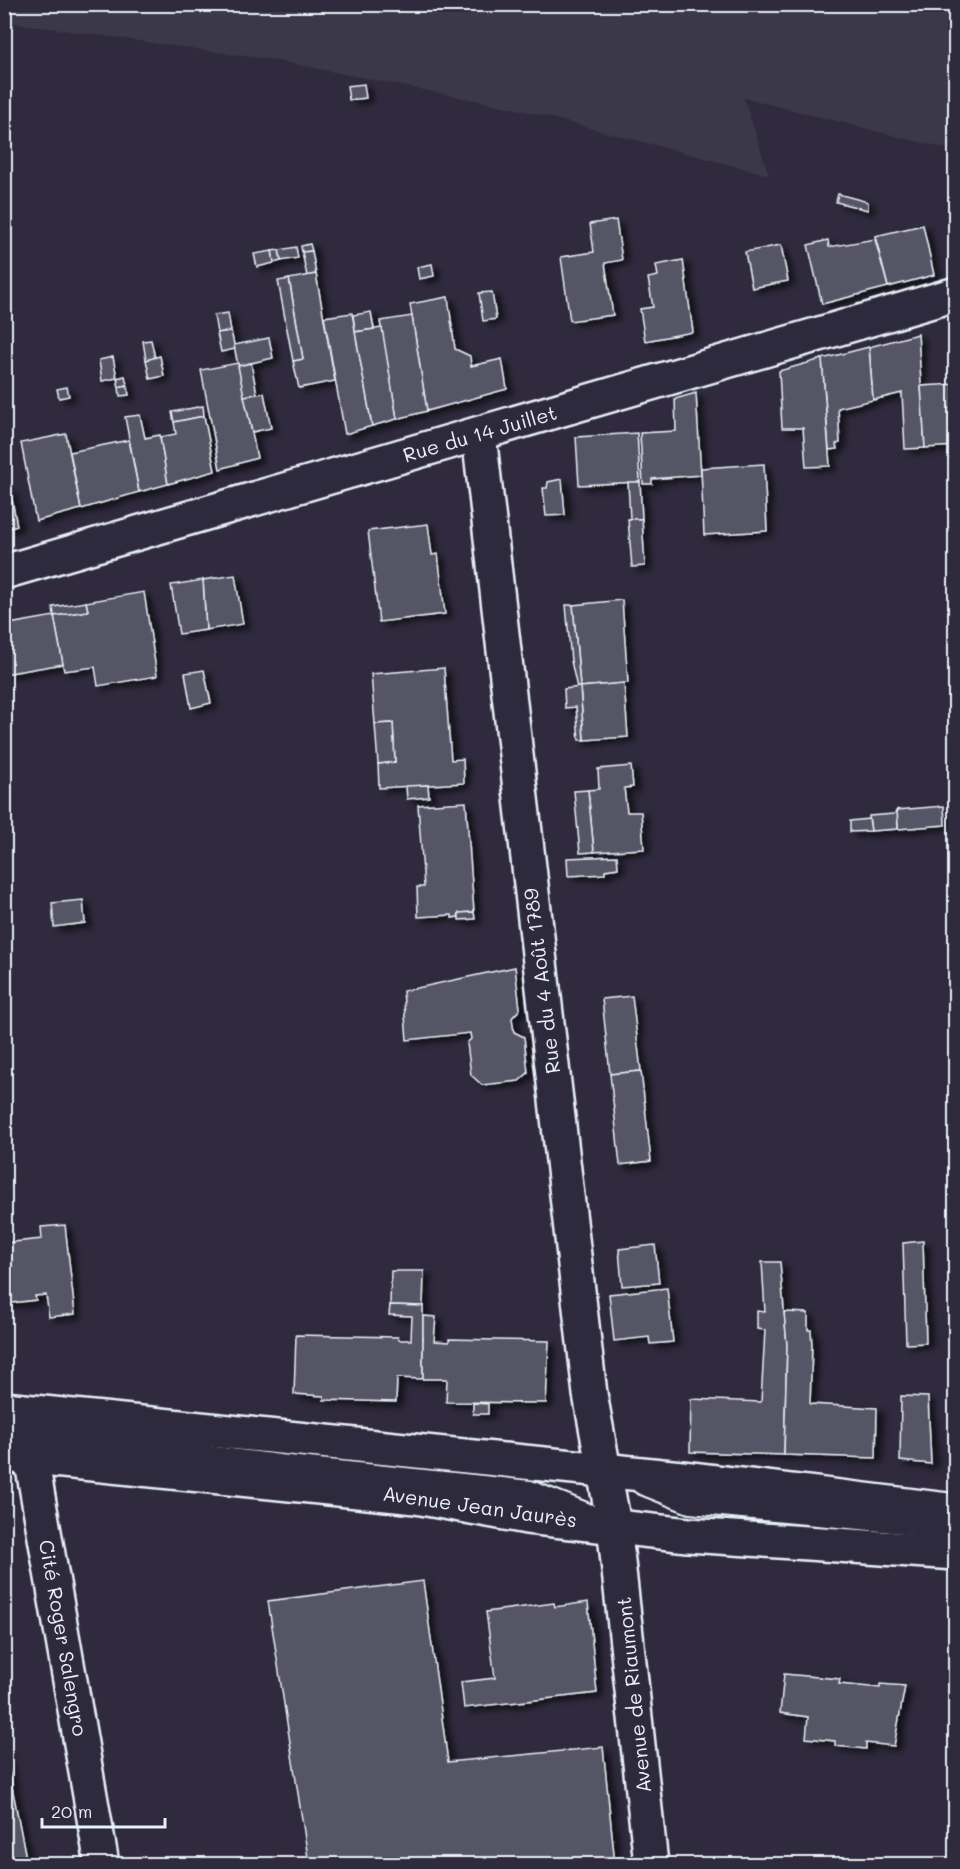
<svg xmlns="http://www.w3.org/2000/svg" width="960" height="1869" font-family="Mali,sans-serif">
<defs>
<filter id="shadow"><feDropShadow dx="6" dy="4" stdDeviation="3" flood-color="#0009"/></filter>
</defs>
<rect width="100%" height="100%" fill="#2f2a3d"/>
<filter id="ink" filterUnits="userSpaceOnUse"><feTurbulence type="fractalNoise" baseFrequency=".0167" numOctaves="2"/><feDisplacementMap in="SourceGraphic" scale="12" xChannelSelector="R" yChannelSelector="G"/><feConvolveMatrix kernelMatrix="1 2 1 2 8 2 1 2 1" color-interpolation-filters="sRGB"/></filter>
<g filter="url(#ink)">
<polygon fill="#3b3749" points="5,4 955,5 955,151 744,98 769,175 513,108 279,61 5,22"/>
<g fill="#575565" stroke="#e8f1f8" stroke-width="1.5" filter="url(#shadow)">
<polygon points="364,84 366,98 349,100 347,86"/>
<polygon points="838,194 868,202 868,210 836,202"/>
<polygon points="616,220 622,260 605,263 613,315 570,321 561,257 594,252 590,224"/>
<polygon points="923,225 934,275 888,287 875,236"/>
<polygon points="875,239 888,287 822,304 808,245 828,240 829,247"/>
<polygon points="310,244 312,251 302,252 301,246"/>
<polygon points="781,245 788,281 752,288 745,252"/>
<polygon points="296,247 298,258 281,261 279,250"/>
<polygon points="279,250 281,261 274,263 272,251"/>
<polygon points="272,251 274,263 257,267 254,254"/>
<polygon points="312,251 316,274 307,276 302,252"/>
<polygon points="683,260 693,332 645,341 640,309 653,307 648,278 658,276 656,265"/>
<polygon points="432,264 434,276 419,279 417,267"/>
<polygon points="316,274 335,381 299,388 293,361 303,359 289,279"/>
<polygon points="289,279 303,359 293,361 278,281"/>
<polygon points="492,292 496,319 483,321 479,293"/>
<polygon points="448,297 455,349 470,356 471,366 502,359 507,389 427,411 410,304"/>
<polygon points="371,312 374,329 355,332 353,315"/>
<polygon points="228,313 231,331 217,333 214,315"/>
<polygon points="352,313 372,426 345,434 324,317"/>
<polygon points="412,316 427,411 397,419 380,321"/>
<polygon points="382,328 397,419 372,426 355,332"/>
<polygon points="231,331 235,349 221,352 217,333"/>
<polygon points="918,334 925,448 905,449 902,393 873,400 869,347"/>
<polygon points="269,338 273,358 238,366 234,345"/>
<polygon points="151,340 155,358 146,360 143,341"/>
<polygon points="869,347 873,400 838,408 840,443 836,444 837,449 829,450 822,359"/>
<polygon points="160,356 164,376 150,379 146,360"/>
<polygon points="113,357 117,378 102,381 99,360"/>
<polygon points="822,359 830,466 806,467 803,428 782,428 779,371"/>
<polygon points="238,363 257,458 220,469 201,370"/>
<polygon points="251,363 257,394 244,396 238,366"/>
<polygon points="125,376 127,385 119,387 117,378"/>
<polygon points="956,384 956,446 925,448 921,386"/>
<polygon points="127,385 129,395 120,396 119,387"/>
<polygon points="67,387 69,396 59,398 57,389"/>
<polygon points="264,393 271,428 252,432 244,396"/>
<polygon points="696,393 701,475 652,479 652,484 643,484 640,433 676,431 675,399"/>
<polygon points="203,406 204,416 174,422 172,412"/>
<polygon points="140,415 145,438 160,435 168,484 139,492 125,417"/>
<polygon points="204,416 215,471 168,484 160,437 176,434 174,422"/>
<polygon points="637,433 640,482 579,485 576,437"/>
<polygon points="66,434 81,509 36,521 21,443"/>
<polygon points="129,440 139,492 81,509 70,452"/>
<polygon points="764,464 767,531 704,535 701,468"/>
<polygon points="562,479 565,515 546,516 543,488 547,488 548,482"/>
<polygon points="628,482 640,482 642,519 630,519"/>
<polygon points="4,489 10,489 17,526 4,530"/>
<polygon points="628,519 642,519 645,566 632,567"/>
<polygon points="428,524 432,555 438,554 445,614 379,622 368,531"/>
<polygon points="235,575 243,624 206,630 203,580"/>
<polygon points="203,580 206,630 179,634 171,585"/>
<polygon points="144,592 157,676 98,686 95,667 64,671 54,616 88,611 86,602"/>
<polygon points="622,600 628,683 580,687 573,605"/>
<polygon points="86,602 88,611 54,616 53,607"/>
<polygon points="566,605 573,605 580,687 577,688 571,661"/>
<polygon points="54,616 63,664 4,674 4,625"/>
<polygon points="444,668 451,760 463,759 464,783 379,788 378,764 395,762 393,723 375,724 371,674"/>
<polygon points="204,670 211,703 191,708 185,673"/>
<polygon points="624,683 628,737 584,740 580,687"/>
<polygon points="580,687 584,740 579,740 576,707 565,708 564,689"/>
<polygon points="393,723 395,762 378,764 375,724"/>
<polygon points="631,766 633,787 624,788 627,812 641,812 644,849 594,852 588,790 599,789 598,769"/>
<polygon points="428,785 429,797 407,799 406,786"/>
<polygon points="588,790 594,852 580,853 574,791"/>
<polygon points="466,802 474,912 459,913 458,917 452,918 452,915 418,917 417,887 424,887 418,805"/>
<polygon points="944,806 945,825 898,829 897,810"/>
<polygon points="897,810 898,829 871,831 869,816 894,814"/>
<polygon points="869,819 871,831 850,832 850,821"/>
<polygon points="617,856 618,868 605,870 605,874 568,876 567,858"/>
<polygon points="83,900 85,923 54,927 52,903"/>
<polygon points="474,912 475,919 459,920 459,913"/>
<polygon points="515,967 520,1009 512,1018 514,1032 524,1037 528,1073 519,1081 482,1085 471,1075 467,1043 471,1039 470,1033 407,1040 403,991"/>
<polygon points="632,996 641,1071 610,1074 602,999"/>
<polygon points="641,1071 651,1161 620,1165 610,1074"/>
<polygon points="65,1225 75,1314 49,1317 46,1295 35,1296 36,1300 4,1304 4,1243 42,1239 41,1227"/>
<polygon points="923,1241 926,1343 906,1344 903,1243"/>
<polygon points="655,1245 659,1283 622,1286 619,1249"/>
<polygon points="762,1262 780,1262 787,1345 784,1455 690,1452 691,1399 761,1402 765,1330 757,1329 757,1311 765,1312"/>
<polygon points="391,1271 424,1271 423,1306 390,1305"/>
<polygon points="667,1288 673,1342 650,1344 649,1337 614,1341 609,1294"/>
<polygon points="390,1305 423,1306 423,1379 397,1378 396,1402 324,1400 324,1396 294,1394 296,1335 398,1337 399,1340 411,1340 412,1316 389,1315"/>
<polygon points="784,1312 808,1313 808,1330 811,1330 812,1346 810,1404 877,1408 876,1458 784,1455 787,1345"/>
<polygon points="423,1316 436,1317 434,1341 449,1342 449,1339 549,1341 546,1403 446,1402 447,1379 423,1379"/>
<polygon points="901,1396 928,1397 931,1464 900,1461"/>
<polygon points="473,1403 488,1404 488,1414 473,1414"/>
<polygon points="423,1581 448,1762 603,1747 615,1864 309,1864 268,1601"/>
<polygon points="588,1602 597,1693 464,1708 461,1682 495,1678 486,1612 554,1603 555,1607"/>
<polygon points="784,1674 840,1679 839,1684 880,1688 880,1684 905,1686 894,1746 866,1743 866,1749 835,1746 835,1741 806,1738 808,1717 780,1713"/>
<polygon points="4,1746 26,1858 4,1862"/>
</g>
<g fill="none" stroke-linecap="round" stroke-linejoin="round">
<defs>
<g id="service">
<polyline points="4,1430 279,1465 530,1491 588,1514"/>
<polyline points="642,1484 690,1503 956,1528"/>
</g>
<g id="minor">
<polyline points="479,435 590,1394 614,1525 651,1864"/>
<polyline points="4,572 956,294"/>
<polyline points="23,1411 102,1864"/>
</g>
<g id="secondary">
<polyline points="4,1409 691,1479 956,1511"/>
<polyline points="4,1455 416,1497 527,1517 688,1535 956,1553"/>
</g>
</defs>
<use href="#service" stroke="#e8f1f8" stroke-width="24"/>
<use href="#minor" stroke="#e8f1f8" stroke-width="38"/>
<use href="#secondary" stroke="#e8f1f8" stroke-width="38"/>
<use href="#service" stroke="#2f2a3d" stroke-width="20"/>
<use href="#minor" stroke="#2f2a3d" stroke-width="33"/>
<use href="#secondary" stroke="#2f2a3d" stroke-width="33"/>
</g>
</g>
<g text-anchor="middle" stroke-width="6" stroke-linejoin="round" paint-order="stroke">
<g font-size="20" fill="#e8f1f8" stroke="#2f2a3d">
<text transform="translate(480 434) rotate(-16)" y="7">Rue du 14 Juillet</text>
<text transform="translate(542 981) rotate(-97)" y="7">Rue du 4 Août 1789</text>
<text transform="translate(480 1507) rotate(8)" y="7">Avenue Jean Jaurès</text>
<text transform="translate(63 1638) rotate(80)" y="7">Cité Roger Salengro</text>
<text transform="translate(634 1695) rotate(-96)" y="7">Avenue de Riaumont</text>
</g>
</g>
<rect width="960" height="1869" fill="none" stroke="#2f2a3d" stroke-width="24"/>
<rect x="12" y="12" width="936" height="1845" fill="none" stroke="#e8f1f8" stroke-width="2" filter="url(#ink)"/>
<path d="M42 1818v9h123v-9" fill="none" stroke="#e8f1f8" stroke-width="3"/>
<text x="51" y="1818" font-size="18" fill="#e8f1f8" stroke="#2f2a3d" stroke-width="4.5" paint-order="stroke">20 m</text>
</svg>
